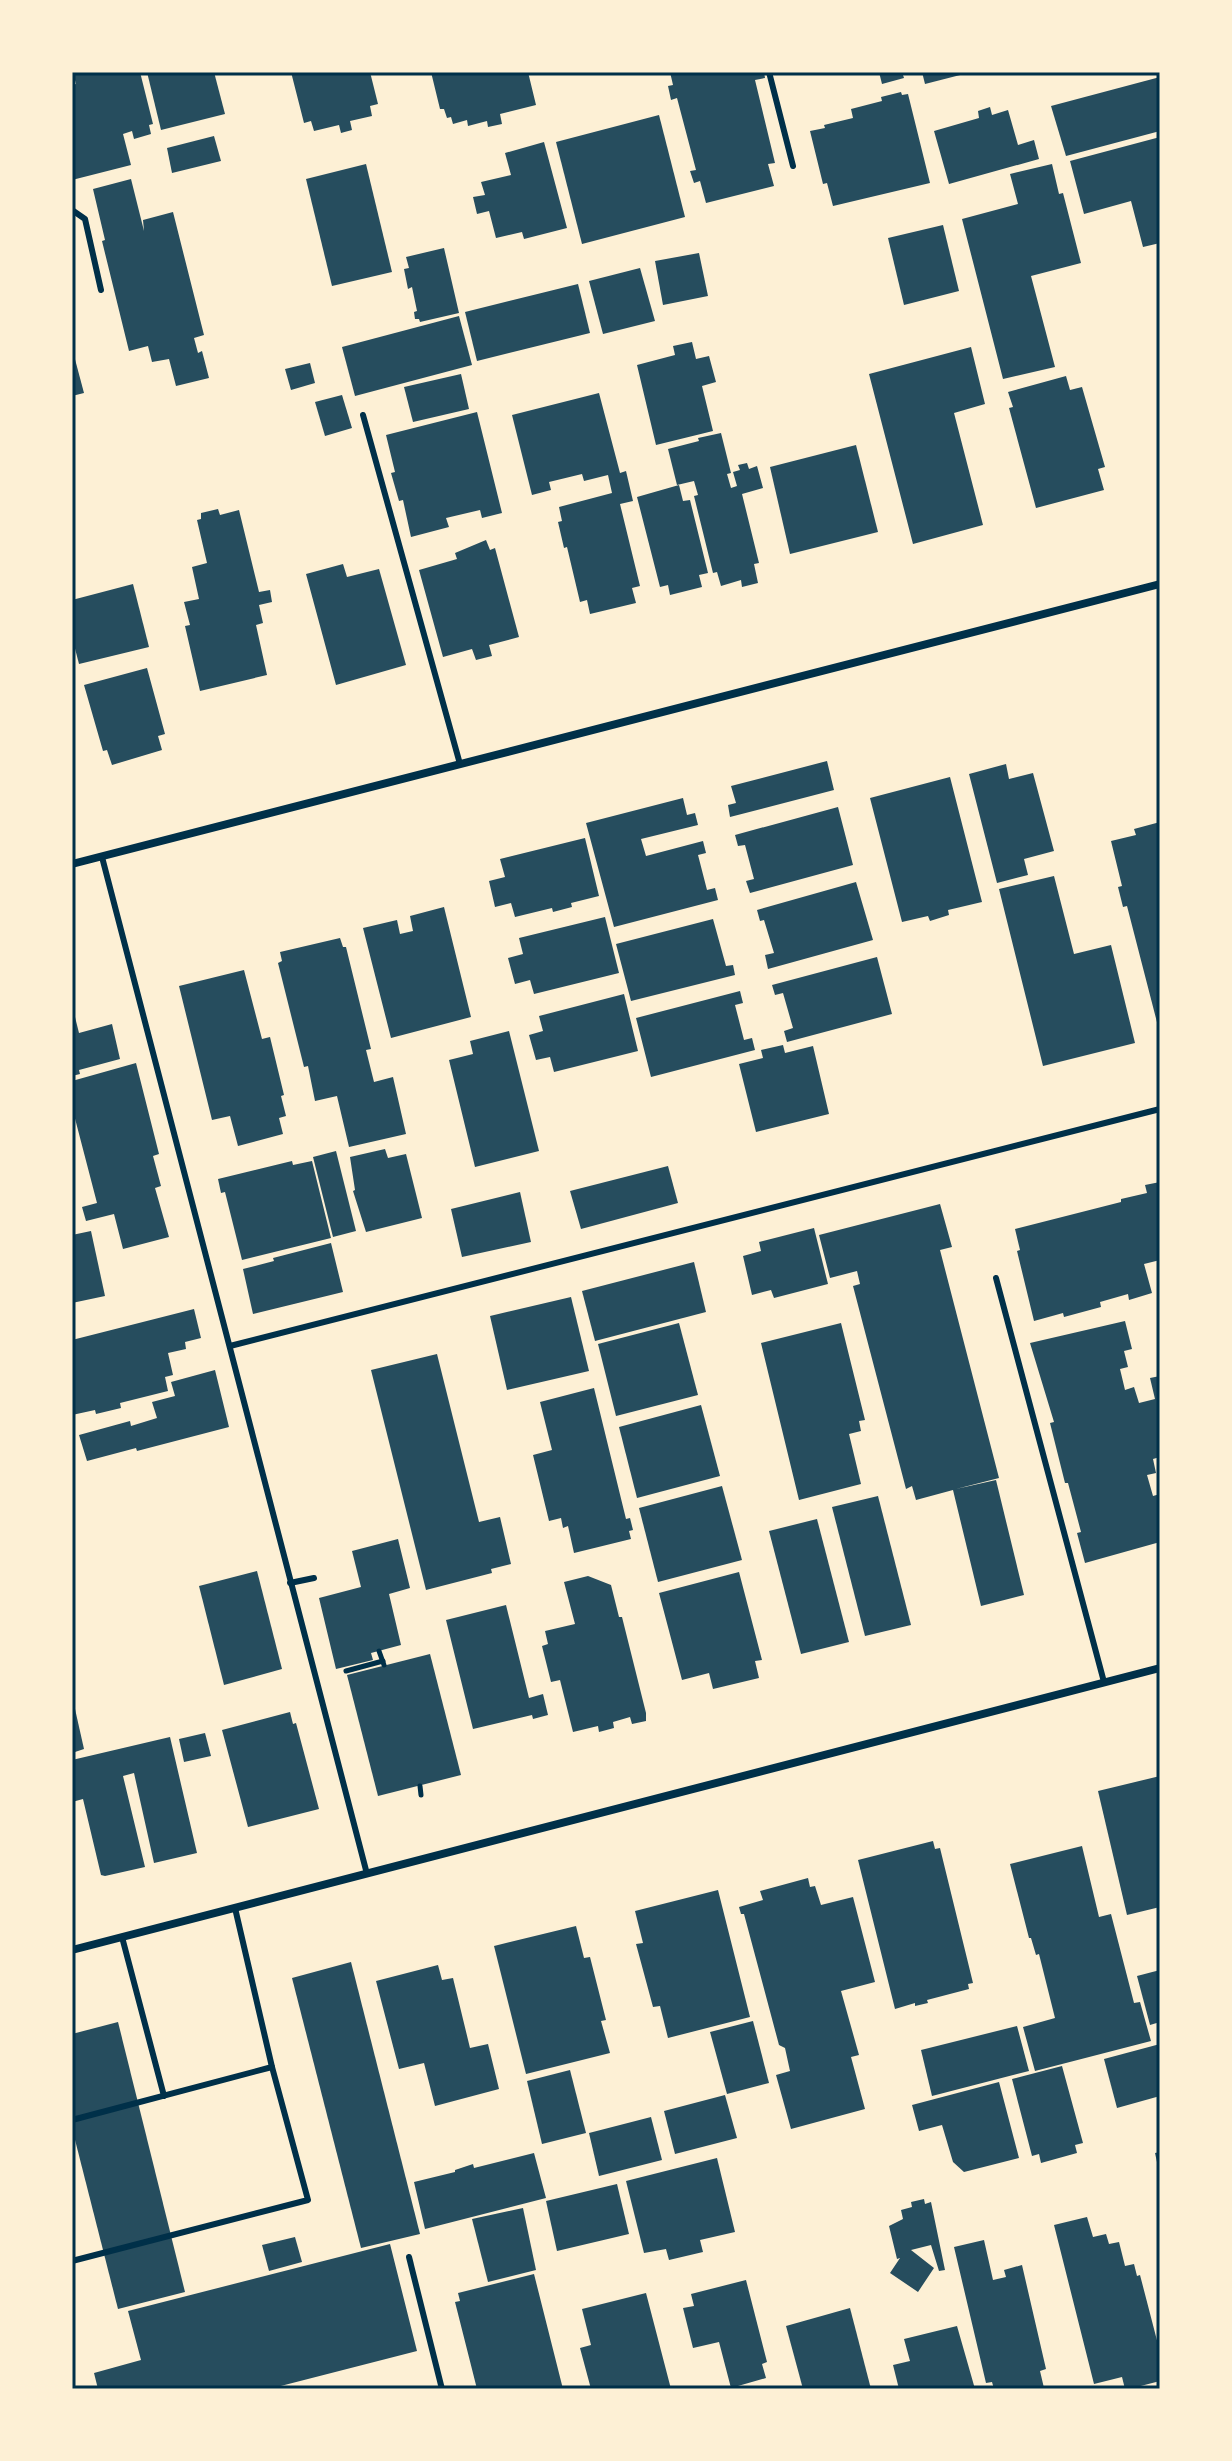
<svg xmlns="http://www.w3.org/2000/svg" width="1232" height="2461" font-family="Montserrat,sans-serif">
<rect width="100%" height="100%" fill="#fdf0d5"/>
<g fill="#264d5e">
<polygon points="73,72 140,72 153,124 149,125 151,134 134,139 132,131 123,134 131,165 72,180 72,85 76,84"/>
<polygon points="147,72 214,72 225,114 161,130"/>
<polygon points="291,72 370,72 378,104 370,106 372,116 350,121 352,130 341,133 339,125 314,131 311,121 304,123"/>
<polygon points="431,72 528,72 536,105 500,114 502,124 488,127 487,121 468,126 467,120 453,124 451,117 447,118 444,109 440,109"/>
<polygon points="670,72 764,72 765,78 755,80 775,163 768,164 774,186 706,203 700,181 694,183 690,171 696,170 677,98 671,100 668,86 673,85"/>
<polygon points="879,72 902,72 904,78 882,84"/>
<polygon points="922,72 967,72 968,73 925,84"/>
<polygon points="1160,77 1160,131 1066,156 1051,106"/>
<polygon points="901,92 902,95 908,94 930,183 833,206 827,183 823,184 810,131 825,128 824,125 853,118 851,109 882,101 881,97"/>
<polygon points="990,107 992,115 1008,110 1018,145 1034,140 1039,159 949,184 934,131 979,118 978,111"/>
<polygon points="659,115 685,217 582,244 556,142"/>
<polygon points="214,136 221,161 172,173 167,148"/>
<polygon points="1160,137 1160,243 1143,247 1131,201 1084,214 1070,161"/>
<polygon points="544,142 567,228 524,239 522,232 496,238 489,211 477,214 473,197 485,195 481,182 511,175 505,153"/>
<polygon points="366,164 392,272 332,286 306,179"/>
<polygon points="1052,164 1059,194 1063,193 1081,263 1031,276 1055,367 1003,379 962,219 1018,204 1010,174"/>
<polygon points="131,179 144,231 143,220 173,212 204,335 194,338 198,353 202,351 209,378 176,386 169,359 152,362 148,346 129,351 102,241 105,240 93,189"/>
<polygon points="943,225 959,291 904,305 888,238"/>
<polygon points="444,248 459,313 420,322 419,319 415,319 414,312 417,311 412,287 408,289 404,269 409,268 406,257"/>
<polygon points="699,253 708,296 663,305 655,261"/>
<polygon points="640,268 655,321 603,334 589,281"/>
<polygon points="578,284 590,333 477,361 465,312"/>
<polygon points="459,316 472,365 355,396 342,347"/>
<polygon points="692,342 696,359 709,356 716,382 702,386 713,431 656,445 637,365 675,355 673,346"/>
<polygon points="971,347 985,404 954,413 983,525 913,544 869,374"/>
<polygon points="72,348 84,393 72,396"/>
<polygon points="310,363 315,383 291,390 285,369"/>
<polygon points="461,374 469,409 413,422 404,387"/>
<polygon points="1066,376 1070,390 1082,387 1105,467 1098,469 1104,490 1036,508 1009,408 1013,407 1008,392"/>
<polygon points="599,393 620,473 626,471 633,501 620,504 640,586 632,588 636,603 590,614 587,600 580,602 567,547 564,548 558,522 562,521 559,507 612,493 608,475 584,481 582,474 549,482 551,490 532,495 512,415"/>
<polygon points="342,395 352,428 325,436 315,402"/>
<polygon points="477,412 502,513 482,518 480,510 446,518 449,527 411,537 403,500 399,501 391,473 395,472 386,435"/>
<polygon points="721,433 731,473 727,474 731,488 737,486 733,472 740,470 738,465 747,463 749,469 757,466 763,488 742,494 759,563 754,564 758,583 742,587 741,580 721,586 717,572 713,573 694,496 698,495 694,481 677,485 668,449 699,441 698,438"/>
<polygon points="856,445 878,532 790,554 770,467"/>
<polygon points="679,485 683,501 690,500 708,573 699,575 702,587 670,595 668,585 660,587 637,497"/>
<polygon points="218,509 220,515 239,510 259,592 270,590 272,602 259,605 263,623 256,625 267,675 200,691 185,626 190,625 184,602 199,599 192,567 207,563 197,520 201,519 201,513"/>
<polygon points="486,540 490,550 495,548 519,637 489,645 492,656 476,660 472,649 443,657 419,570 457,559 455,553"/>
<polygon points="343,564 347,577 379,569 406,665 336,685 306,574"/>
<polygon points="133,584 149,647 79,664 72,637 72,600"/>
<polygon points="147,668 165,734 158,736 162,750 112,765 107,750 103,751 84,685"/>
<polygon points="827,761 834,790 730,817 728,805 736,803 731,786"/>
<polygon points="1006,764 1009,779 1033,773 1054,851 1024,859 1028,875 997,883 969,774"/>
<polygon points="950,777 982,902 948,910 949,915 930,921 928,916 902,922 870,798"/>
<polygon points="683,798 687,815 695,813 698,825 641,839 646,856 703,841 706,853 698,855 707,890 715,888 718,900 614,927 586,823"/>
<polygon points="838,807 853,865 750,893 746,881 754,879 745,845 738,846 735,835"/>
<polygon points="1160,822 1160,1030 1159,1030 1127,906 1123,907 1118,887 1122,886 1111,841 1136,835 1134,829"/>
<polygon points="585,838 599,896 571,903 572,907 553,912 552,908 515,917 511,903 495,907 489,881 505,877 500,859"/>
<polygon points="1054,876 1074,954 1111,945 1135,1043 1043,1066 999,889"/>
<polygon points="856,882 873,940 768,969 765,955 774,953 764,920 760,921 757,910"/>
<polygon points="444,907 471,1017 391,1038 363,928 397,920 400,934 413,931 410,916"/>
<polygon points="605,917 619,973 534,994 530,980 515,984 508,958 523,954 519,938"/>
<polygon points="713,919 726,966 733,965 735,975 631,1001 616,944"/>
<polygon points="340,938 343,947 346,947 371,1049 366,1050 374,1082 393,1077 406,1134 349,1147 337,1096 315,1101 308,1066 304,1067 278,963 282,961 280,952"/>
<polygon points="877,957 892,1014 787,1042 784,1031 793,1028 783,993 775,995 772,985"/>
<polygon points="244,970 262,1039 270,1037 284,1095 281,1096 286,1116 279,1118 283,1134 238,1146 230,1116 212,1120 179,986"/>
<polygon points="740,991 743,1003 735,1005 744,1040 752,1038 755,1050 651,1077 636,1018"/>
<polygon points="624,994 638,1051 554,1072 550,1057 536,1060 529,1035 543,1031 539,1016"/>
<polygon points="73,1009 79,1033 112,1024 120,1059 79,1070 80,1074 72,1076"/>
<polygon points="509,1031 539,1151 475,1167 449,1060 473,1054 470,1041"/>
<polygon points="783,1045 785,1053 813,1046 829,1114 756,1132 739,1064 763,1058 761,1050"/>
<polygon points="136,1063 159,1154 153,1156 161,1186 155,1188 169,1237 123,1249 114,1214 86,1221 82,1207 97,1203 72,1107 72,1081"/>
<polygon points="385,1149 388,1158 406,1154 422,1218 366,1232 353,1191 355,1190 350,1157"/>
<polygon points="336,1151 356,1231 333,1237 313,1157"/>
<polygon points="292,1161 293,1165 312,1161 331,1238 242,1260 225,1192 221,1193 218,1179"/>
<polygon points="668,1166 678,1203 581,1229 570,1191"/>
<polygon points="1160,1182 1160,1260 1144,1264 1152,1293 1129,1300 1128,1294 1100,1302 1101,1307 1064,1317 1063,1313 1034,1321 1017,1251 1020,1250 1015,1229 1121,1202 1121,1199 1147,1193 1145,1185"/>
<polygon points="520,1192 531,1242 462,1257 451,1209"/>
<polygon points="940,1204 952,1247 940,1250 999,1478 956,1489 996,1480 1024,1595 981,1606 953,1490 916,1500 912,1486 906,1489 853,1286 860,1284 857,1271 830,1278 819,1235"/>
<polygon points="814,1228 828,1284 774,1298 771,1290 752,1295 743,1256 761,1251 759,1242"/>
<polygon points="91,1231 105,1296 72,1303 72,1235"/>
<polygon points="331,1243 343,1292 253,1314 243,1269 274,1261 273,1258"/>
<polygon points="694,1262 706,1312 595,1341 582,1291"/>
<polygon points="571,1297 589,1371 507,1390 490,1316"/>
<polygon points="194,1309 201,1338 185,1342 186,1349 168,1353 173,1375 165,1377 168,1391 120,1403 121,1408 96,1414 95,1410 72,1415 72,1340"/>
<polygon points="1125,1321 1132,1349 1124,1351 1128,1367 1120,1369 1125,1390 1134,1387 1139,1403 1155,1399 1150,1378 1160,1376 1160,1457 1153,1459 1156,1473 1147,1475 1153,1496 1160,1494 1160,1514 1157,1514 1160,1542 1085,1563 1077,1533 1081,1532 1068,1483 1065,1483 1050,1423 1054,1422 1030,1343"/>
<polygon points="679,1323 698,1395 616,1416 598,1344"/>
<polygon points="841,1323 865,1420 859,1421 861,1431 849,1434 861,1484 799,1500 761,1343"/>
<polygon points="437,1354 479,1522 500,1517 511,1564 491,1569 492,1573 426,1590 371,1370"/>
<polygon points="215,1370 229,1427 137,1451 136,1448 87,1461 79,1435 130,1421 131,1426 157,1418 152,1402 175,1396 171,1382"/>
<polygon points="594,1388 626,1519 630,1518 633,1530 629,1531 631,1539 574,1553 568,1526 563,1528 561,1518 549,1521 533,1455 552,1450 540,1402"/>
<polygon points="701,1405 720,1476 637,1498 619,1427"/>
<polygon points="722,1486 742,1560 658,1582 639,1508"/>
<polygon points="878,1496 911,1625 865,1636 832,1507"/>
<polygon points="817,1519 849,1642 801,1654 769,1531"/>
<polygon points="398,1539 410,1588 389,1594 401,1645 371,1653 373,1660 336,1669 319,1598 361,1587 352,1551"/>
<polygon points="257,1571 282,1669 224,1685 199,1586"/>
<polygon points="739,1572 762,1660 755,1661 759,1678 713,1689 709,1673 682,1680 659,1593"/>
<polygon points="588,1576 611,1585 619,1617 622,1617 646,1713 646,1721 632,1724 630,1717 613,1722 614,1728 599,1732 598,1726 573,1732 560,1680 551,1682 542,1646 548,1644 545,1631 575,1624 564,1582"/>
<polygon points="506,1605 529,1698 543,1694 548,1715 533,1719 532,1715 473,1729 446,1620"/>
<polygon points="430,1654 461,1775 378,1796 347,1675"/>
<polygon points="72,1709 75,1709 84,1749 72,1753"/>
<polygon points="290,1712 293,1724 296,1723 319,1809 248,1827 222,1730"/>
<polygon points="205,1733 211,1756 184,1762 179,1739"/>
<polygon points="170,1737 197,1853 154,1863 134,1773 123,1776 145,1867 105,1876 101,1875 83,1799 72,1802 72,1760"/>
<polygon points="1160,1776 1160,1907 1127,1915 1098,1791"/>
<polygon points="933,1841 935,1849 940,1848 973,1983 968,1984 969,1989 927,2000 928,2003 915,2006 915,2003 895,2009 858,1860"/>
<polygon points="1082,1846 1099,1917 1111,1914 1134,2003 1140,2002 1151,2041 1035,2071 1023,2027 1055,2018 1039,1954 1036,1955 1031,1938 1029,1938 1010,1864"/>
<polygon points="808,1878 810,1887 815,1886 821,1905 853,1897 875,1982 841,1991 859,2055 851,2057 865,2109 791,2129 776,2075 790,2071 785,2048 779,2045 744,1914 741,1914 739,1907 763,1900 760,1891"/>
<polygon points="718,1890 750,2017 668,2038 660,2006 653,2007 636,1944 643,1943 635,1911"/>
<polygon points="576,1926 584,1958 590,1957 606,2020 601,2021 610,2053 526,2074 494,1946"/>
<polygon points="351,1962 420,2234 361,2248 292,1978"/>
<polygon points="438,1965 442,1980 453,1978 470,2048 488,2044 499,2089 435,2106 424,2063 399,2069 376,1981"/>
<polygon points="1160,1970 1160,2022 1150,2025 1137,1976"/>
<polygon points="753,2021 769,2083 727,2094 710,2032"/>
<polygon points="118,2022 185,2292 118,2309 72,2128 72,2034"/>
<polygon points="1017,2026 1029,2071 932,2096 921,2050"/>
<polygon points="1160,2044 1160,2096 1117,2108 1104,2059"/>
<polygon points="1062,2066 1083,2143 1075,2145 1077,2153 1041,2163 1039,2154 1032,2156 1012,2079"/>
<polygon points="570,2070 586,2133 542,2144 527,2081"/>
<polygon points="999,2082 1019,2158 964,2172 953,2162 942,2125 919,2131 912,2105"/>
<polygon points="725,2095 737,2138 675,2154 664,2111"/>
<polygon points="651,2117 662,2160 599,2176 589,2133"/>
<polygon points="1160,2152 1160,2171 1159,2171 1155,2153"/>
<polygon points="534,2153 546,2198 425,2229 414,2182 455,2172 455,2170 473,2164 474,2168"/>
<polygon points="717,2158 735,2232 700,2240 703,2252 669,2260 666,2249 644,2253 626,2181"/>
<polygon points="617,2184 629,2234 557,2251 546,2201"/>
<polygon points="924,2199 925,2204 931,2202 945,2270 939,2271 931,2245 911,2250 934,2268 918,2292 890,2273 900,2258 897,2259 889,2226 903,2219 901,2210 912,2207 911,2202"/>
<polygon points="523,2208 536,2270 488,2282 472,2219"/>
<polygon points="1087,2217 1093,2237 1106,2234 1109,2244 1119,2242 1125,2266 1134,2264 1137,2276 1140,2275 1160,2352 1160,2381 1129,2389 1125,2389 1122,2377 1094,2384 1054,2225"/>
<polygon points="295,2237 302,2262 269,2271 262,2245"/>
<polygon points="984,2240 993,2280 1006,2277 1004,2270 1022,2265 1046,2369 1040,2371 1044,2388 994,2389 992,2382 986,2383 954,2247"/>
<polygon points="390,2244 417,2351 269,2389 98,2389 94,2373 141,2360 128,2311"/>
<polygon points="534,2274 563,2389 477,2389 455,2302 460,2301 458,2293"/>
<polygon points="746,2280 767,2362 762,2364 766,2378 731,2388 719,2342 693,2348 683,2308 694,2306 691,2294"/>
<polygon points="646,2293 671,2389 591,2389 580,2348 591,2345 582,2309"/>
<polygon points="850,2308 871,2389 803,2389 786,2326"/>
<polygon points="957,2326 975,2389 899,2389 893,2365 910,2361 904,2339"/>
</g>
<g fill="none" stroke-linecap="round" stroke-linejoin="round">
<g stroke="#003049" stroke-width="5">
<polyline points="379,1651 384,1665"/>
<polyline points="346,1671 383,1661"/>
<polyline points="420,1786 421,1795"/>
</g>
<g stroke="#003049" stroke-width="6">
<polyline points="769,72 793,166"/>
<polyline points="72,210 85,219 101,290"/>
<polyline points="363,415 460,764"/>
<polyline points="102,857 367,1874"/>
<polyline points="996,1278 1104,1682"/>
<polyline points="230,1346 1160,1109"/>
<polyline points="290,1583 314,1578"/>
<polyline points="122,1937 164,2096"/>
<polyline points="72,2120 272,2067"/>
<polyline points="409,2257 442,2389"/>
<polyline points="72,2261 308,2200 272,2067 235,1908"/>
</g>
<g stroke="#003049" stroke-width="8">
<polyline points="72,864 1160,584"/>
<polyline points="72,1950 1160,1668"/>
</g>
</g>
<rect width="1232" height="2461" fill="none" stroke="#fdf0d5" stroke-width="148"/>
<rect x="74" y="74" width="1084" height="2313" fill="none" stroke="#003049" stroke-width="3"/>
</svg>
